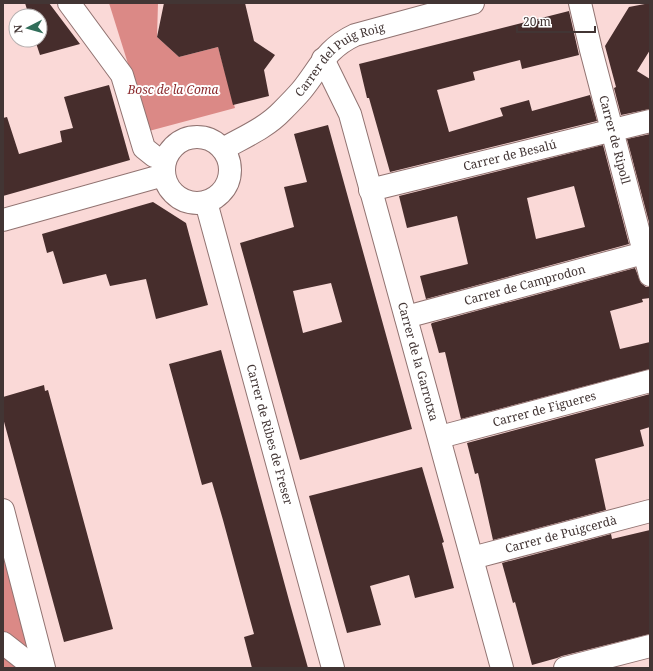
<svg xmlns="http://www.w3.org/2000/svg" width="653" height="671" font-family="'Noto Serif',serif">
<rect width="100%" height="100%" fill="#fad9d7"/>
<g fill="#db8986">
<polygon points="109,3 158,3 157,37 179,57 218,47 235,108 149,131"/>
<polygon points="3,535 34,668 3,668"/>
</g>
<g fill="#462d2c" fill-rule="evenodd">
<polygon points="25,3 49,3 80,44 40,55 35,40 40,40 40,16 29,16"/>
<polygon points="164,3 245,3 254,41 275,55 264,70 269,96 233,105 218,47 179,57 157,37"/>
<polygon points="650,3 650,50 637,71 650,79 650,109 621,115 614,88 616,87 605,46 629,7"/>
<polygon points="569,11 579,55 522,69 520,60 473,72 475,80 437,90 449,132 503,116 500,108 529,100 532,111 590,95 597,121 390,172 369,98 367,98 359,64"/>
<polygon points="109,85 130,160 3,196 3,118 7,117 19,154 62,142 60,131 73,128 64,97"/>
<path d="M 328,125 L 412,429 L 300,460 L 240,243 L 294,227 L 284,187 L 307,182 L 294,134 ZM 331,283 L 342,322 L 303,333 L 293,291 Z"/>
<polygon points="650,134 650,226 627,139"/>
<path d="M 603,145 L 629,244 L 426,299 L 420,276 L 468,264 L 457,216 L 407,228 L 399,196 ZM 574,186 L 585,227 L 536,239 L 527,198 Z"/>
<polygon points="153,202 186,223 208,305 156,319 146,279 110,286 106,274 63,284 53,251 47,253 42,234"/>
<polygon points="635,268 641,283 646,287 650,287 650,298 642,299 643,302 610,311 620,349 650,342 650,369 461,419 445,352 439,353 431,324 432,323"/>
<polygon points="221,350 290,604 308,668 252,668 244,637 254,634 223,520 212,482 202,485 169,364"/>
<polygon points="44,385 45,391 48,390 113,629 64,642 3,418 3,397"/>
<polygon points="650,394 650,427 640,430 644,446 595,459 606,510 493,540 478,473 475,474 467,443"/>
<polygon points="422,467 444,542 442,543 454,588 415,598 409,575 370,586 381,625 347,633 309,496"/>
<polygon points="650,530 650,634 562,656 557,658 532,665 515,602 513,603 502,563 611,534 612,539"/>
</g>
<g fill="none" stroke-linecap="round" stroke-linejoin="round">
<defs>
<g id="minor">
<polyline points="69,3 122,75 144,148 154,156 165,160"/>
<path id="s1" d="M 580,3 L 591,50 L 650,275"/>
<path id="s2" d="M 323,59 L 350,114 L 502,668"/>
<circle cx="197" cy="170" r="33"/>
<path id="s3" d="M 223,149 C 242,138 266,128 282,111 C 288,105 295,98 301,91 C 320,68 325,49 355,35 L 473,3"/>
<path id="s4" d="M 370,190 L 650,121"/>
<path id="s5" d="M 206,202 L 333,668"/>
<polyline points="3,220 164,175"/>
<path id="s6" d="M 406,317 L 644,253"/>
<path id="s7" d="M 440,437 L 650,381"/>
<polyline points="3,510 44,668"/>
<path id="s8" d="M 472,558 L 650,511"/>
<polyline points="3,643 35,668"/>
<polyline points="565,668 650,646"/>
</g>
</defs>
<use href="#minor" stroke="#917371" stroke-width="24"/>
<use href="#minor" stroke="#fff" stroke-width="22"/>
</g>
<g text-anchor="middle" stroke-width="4" stroke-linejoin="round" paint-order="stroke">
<g font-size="12" fill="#423534" stroke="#fff">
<text dy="4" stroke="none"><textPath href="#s3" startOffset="150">Carrer del Puig Roig</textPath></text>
<text dy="4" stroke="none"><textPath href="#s1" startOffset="141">Carrer de Ripoll</textPath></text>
<text dy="4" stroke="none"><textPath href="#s4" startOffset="144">Carrer de Besalú</textPath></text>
<text dy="4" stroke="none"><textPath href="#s6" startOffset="123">Carrer de Camprodon</textPath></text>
<text dy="4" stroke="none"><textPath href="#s2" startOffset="318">Carrer de la Garrotxa</textPath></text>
<text dy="4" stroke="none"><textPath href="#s7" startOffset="108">Carrer de Figueres</textPath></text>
<text dy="4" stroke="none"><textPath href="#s5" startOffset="241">Carrer de Ribes de Freser</textPath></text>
<text dy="4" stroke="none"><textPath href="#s8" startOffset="92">Carrer de Puigcerdà</textPath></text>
</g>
<g font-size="12" font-style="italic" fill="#8c2b2e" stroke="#fff">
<text x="173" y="94">Bosc de la Coma</text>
</g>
</g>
<rect width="653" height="671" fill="none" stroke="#423534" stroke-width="8"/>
<g transform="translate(28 28) rotate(264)"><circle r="19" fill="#ffffff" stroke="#b3aeae"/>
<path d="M0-3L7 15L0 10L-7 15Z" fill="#316e5a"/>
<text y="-6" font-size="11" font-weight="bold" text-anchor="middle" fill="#423534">N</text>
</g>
<path d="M517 26v6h78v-6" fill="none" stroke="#423534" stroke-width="2"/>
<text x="523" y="26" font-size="12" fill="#423534" stroke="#ffffff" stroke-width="3" paint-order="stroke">20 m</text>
</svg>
